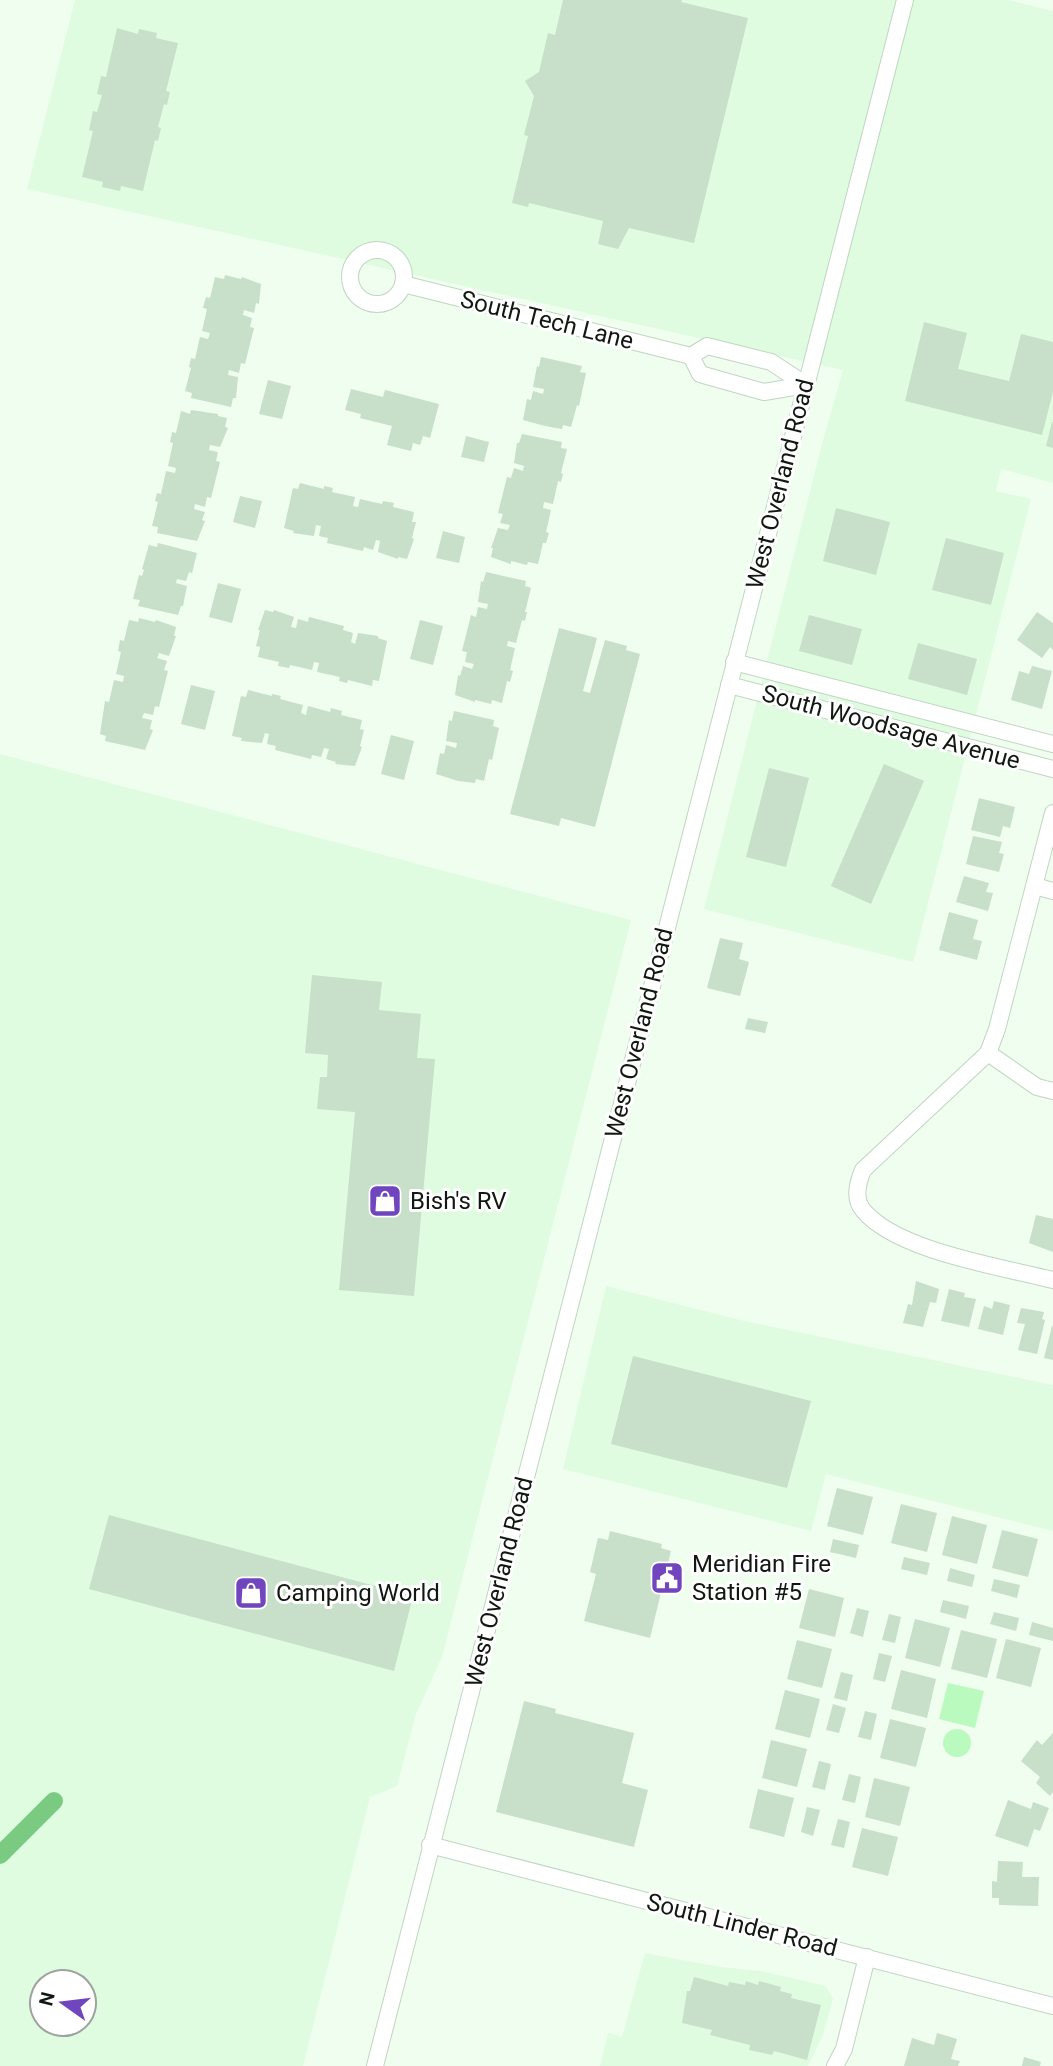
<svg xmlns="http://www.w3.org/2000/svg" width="1053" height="2066" font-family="Roboto,sans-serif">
<rect width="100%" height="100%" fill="#f0fef0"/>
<g fill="#dffce0" fill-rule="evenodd">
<polygon points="75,0 1010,0 1053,11 1053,483 1001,469 996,491 1031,499 913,962 704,909 822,444 843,370 27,189"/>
<path d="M 0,754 L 631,920 L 442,1657 L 416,1714 L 397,1786 L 370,1797 L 303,2066 L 0,2066 ZM 42,1982 L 84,1982 L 84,2024 L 42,2024 Z"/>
<polygon points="606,1286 740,1320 1053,1385 1053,1531 826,1474 811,1531 563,1469"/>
<polygon points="645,1953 721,1967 761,1971 826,1986 833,1999 823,2035 808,2066 600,2066 608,2033 622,2037"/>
</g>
<g fill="#bbfabf">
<polygon points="948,1683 984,1691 975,1728 939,1719"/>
<circle cx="957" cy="1743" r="14"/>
</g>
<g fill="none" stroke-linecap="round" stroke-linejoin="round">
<polyline stroke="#7bca82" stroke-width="18" points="0,1855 54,1801"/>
</g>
<g fill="#c8dfc9">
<polygon points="563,0 682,0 681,2 748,18 694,243 629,228 618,249 598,244 603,221 529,203 528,207 512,203 528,136 524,135 534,96 525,81 539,72 548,33 555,35"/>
<polygon points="117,28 138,34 139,29 157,33 156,38 178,43 166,91 170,92 167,105 164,104 158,127 161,128 158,141 155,140 143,191 121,186 120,191 102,187 103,182 82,177 93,131 89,130 93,111 97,112 102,95 97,94 101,76 106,77"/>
<polygon points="225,275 241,279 242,277 261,284 259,304 256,303 254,313 244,310 243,315 252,318 250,327 254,328 245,364 241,363 239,373 229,370 228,375 238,377 236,398 233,398 231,407 191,398 192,393 185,391 191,368 189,367 191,358 195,359 200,337 208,339 210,333 202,331 207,309 203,308 206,297 210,298 215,277 224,279"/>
<polygon points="924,322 967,333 958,369 1009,381 1021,334 1053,342 1053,392 1042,435 905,401"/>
<polygon points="541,357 582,366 580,372 586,373 579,406 577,405 571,427 563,425 562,429 545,426 523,420 527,399 531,400 533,391 543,394 544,389 533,387 537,366 539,367"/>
<polygon points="268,380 291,386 282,419 259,414"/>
<polygon points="351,389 383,397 385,390 439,404 430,438 423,436 420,445 413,443 411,451 387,445 392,426 360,418 361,414 345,410"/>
<polygon points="191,410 218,414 218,416 227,418 225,427 228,428 220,447 210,445 209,450 218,452 216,461 220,462 211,498 207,497 205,507 195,504 194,509 205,512 202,520 205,521 197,541 157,533 158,527 152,526 158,502 155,501 157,493 161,494 166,471 175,473 176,468 168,466 173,443 170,442 172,432 176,433 181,411 190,414"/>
<polygon points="1052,422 1053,422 1053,448 1046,446"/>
<polygon points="522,434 562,442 561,448 567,449 561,473 563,474 561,482 558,481 553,504 544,502 543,508 551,510 546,532 549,533 546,543 543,543 538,564 528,562 527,565 511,561 511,564 491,557 493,548 491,548 498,528 508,530 510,525 500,523 503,514 498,513 507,477 511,478 514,468 523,471 524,466 514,463 517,443 519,443"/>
<polygon points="466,436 489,442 484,462 461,457"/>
<polygon points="300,483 324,489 324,486 333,488 332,492 355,497 353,506 358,507 360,499 382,504 383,501 394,503 393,507 414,512 412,522 416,522 412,538 414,539 407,559 398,557 398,559 378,552 380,541 376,540 373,550 364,547 363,551 327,543 328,538 319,536 321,526 316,525 314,536 293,533 294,531 284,528 293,488 298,489"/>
<polygon points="240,496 262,501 255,528 233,522"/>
<polygon points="836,508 890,522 876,575 823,561"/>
<polygon points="443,531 465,537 459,563 436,558"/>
<polygon points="946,538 1004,553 991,605 932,590"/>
<polygon points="158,543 197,553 192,573 189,572 186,581 177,579 176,583 187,586 183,606 181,606 178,615 138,606 140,600 133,599 139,575 142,576 144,570 142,569 149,545 157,547"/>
<polygon points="486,572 526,581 525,586 531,588 525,612 527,612 525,621 522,620 516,643 508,641 507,646 515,648 510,670 513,671 510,682 507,681 502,703 492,700 491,704 475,700 475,702 455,695 458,675 460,676 463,666 472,669 474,664 465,662 467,652 462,651 471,615 476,617 478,607 487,609 488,604 478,602 481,581 483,582"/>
<polygon points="218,583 241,589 232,623 209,617"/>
<polygon points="265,610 273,612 274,610 294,617 291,627 296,628 298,619 308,622 309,617 344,626 343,630 353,633 351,642 355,644 358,633 378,636 378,638 387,641 379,681 373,680 372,686 348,680 347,683 339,681 340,677 317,672 319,663 314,662 312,670 290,665 289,668 278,666 279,662 258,657 260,647 256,646 260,630 258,630"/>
<polygon points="1037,612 1053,623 1053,650 1050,647 1042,658 1017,640"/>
<polygon points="809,615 862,629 852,665 799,651"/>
<polygon points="139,618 155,622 156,620 176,627 174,636 176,636 169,656 159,653 157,658 167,661 164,670 168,671 159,707 155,706 153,715 144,713 142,718 152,720 150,729 153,730 145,750 105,741 106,736 100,734 105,701 109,702 114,680 123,682 124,676 116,674 121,652 118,651 120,640 124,641 129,620 138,622"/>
<polygon points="420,620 443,626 433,665 410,659"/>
<polygon points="559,628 597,638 583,691 590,693 605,640 627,646 626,650 640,654 595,827 561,818 559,826 510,814"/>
<polygon points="918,643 977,659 967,695 908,679"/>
<polygon points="1032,666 1052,671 1042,709 1011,700 1019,671 1029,674"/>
<polygon points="191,685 215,691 205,730 181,724"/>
<polygon points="248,690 272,696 272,694 281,696 280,699 303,705 301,713 306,715 308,706 330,712 331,708 342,711 341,715 362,720 360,729 364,730 360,746 362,747 355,766 335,764 336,762 326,759 329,749 324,748 321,757 312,755 311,759 275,750 276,746 267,744 269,734 265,733 262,743 241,741 242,738 232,736 241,696 246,697"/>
<polygon points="454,711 494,720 493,726 499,728 492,760 489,759 484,781 476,779 475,783 458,781 436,774 440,753 444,754 446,745 456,748 457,743 446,741 449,720 452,721"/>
<polygon points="391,735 414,741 404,780 381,774"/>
<polygon points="884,764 924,781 871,904 831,886"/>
<polygon points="769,768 809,778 786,867 746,857"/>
<polygon points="979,798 1015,807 1010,828 1003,826 1000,837 971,830"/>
<polygon points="973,836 1002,842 999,853 1004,854 999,872 966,864"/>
<polygon points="964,876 989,883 986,892 993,893 988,911 956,902"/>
<polygon points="949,912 978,920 973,939 982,941 977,960 939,950"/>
<polygon points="720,938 743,943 739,959 749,962 740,996 707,988"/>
<polygon points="312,975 382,982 379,1010 421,1014 417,1058 435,1059 414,1296 339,1290 355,1112 317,1109 320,1077 327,1077 328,1055 305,1053"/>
<polygon points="748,1018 768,1022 765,1033 745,1029"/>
<polygon points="1036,1215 1053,1219 1053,1252 1029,1243"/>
<polygon points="916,1281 939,1289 936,1303 930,1302 923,1327 903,1323 908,1304 912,1305"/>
<polygon points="949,1289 965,1293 964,1297 976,1299 969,1327 941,1321"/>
<polygon points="994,1301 1010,1305 1003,1335 978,1329 984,1306 992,1309"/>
<polygon points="1021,1308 1044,1312 1042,1319 1045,1320 1037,1354 1018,1350 1025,1324 1017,1323"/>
<polygon points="1052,1326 1053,1326 1053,1360 1044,1358"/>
<polygon points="633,1356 811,1401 787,1488 611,1444"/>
<polygon points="837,1488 873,1497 863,1535 827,1526"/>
<polygon points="901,1504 937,1513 927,1552 891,1543"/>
<polygon points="109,1515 413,1596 394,1671 89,1589"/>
<polygon points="952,1516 987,1525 977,1564 942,1555"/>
<polygon points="1002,1530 1038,1539 1028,1577 992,1568"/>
<polygon points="610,1531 662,1544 661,1548 671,1551 650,1638 584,1621 596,1574 590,1572 598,1538 608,1540"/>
<polygon points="833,1539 859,1545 856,1558 830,1552"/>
<polygon points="904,1557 930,1563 927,1575 901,1569"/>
<polygon points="950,1568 975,1575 972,1587 947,1581"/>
<polygon points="994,1579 1020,1585 1017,1598 991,1591"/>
<polygon points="809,1589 844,1598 835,1637 799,1628"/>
<polygon points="943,1600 969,1606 966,1619 940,1612"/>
<polygon points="857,1608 869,1611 863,1637 850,1633"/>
<polygon points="994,1612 1019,1618 1016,1631 990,1624"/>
<polygon points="889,1614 901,1617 895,1643 882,1640"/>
<polygon points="915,1619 950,1628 940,1667 905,1658"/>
<polygon points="1032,1622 1053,1628 1053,1641 1029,1635"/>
<polygon points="961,1630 997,1639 987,1678 951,1669"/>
<polygon points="1006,1639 1041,1648 1031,1687 996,1678"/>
<polygon points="797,1640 832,1649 822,1688 787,1679"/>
<polygon points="879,1653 892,1656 885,1682 873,1679"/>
<polygon points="901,1670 936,1679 927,1718 891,1709"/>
<polygon points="841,1672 853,1675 847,1701 834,1698"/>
<polygon points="785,1690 820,1699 810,1738 775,1729"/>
<polygon points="524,1701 556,1709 555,1713 634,1733 622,1783 648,1790 634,1847 496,1812"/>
<polygon points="833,1704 846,1708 839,1733 826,1730"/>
<polygon points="865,1711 877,1714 871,1740 858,1737"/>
<polygon points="890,1719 926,1728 916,1767 880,1758"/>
<polygon points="1053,1733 1053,1792 1050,1796 1036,1783 1040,1777 1021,1761 1037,1740 1042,1745"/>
<polygon points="771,1740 807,1749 797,1787 762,1778"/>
<polygon points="819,1761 831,1764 825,1790 812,1787"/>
<polygon points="849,1774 861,1777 855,1803 842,1800"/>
<polygon points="874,1778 910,1787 900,1826 865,1817"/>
<polygon points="758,1789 794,1798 784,1837 749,1828"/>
<polygon points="1008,1800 1031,1809 1033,1802 1049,1808 1040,1831 1034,1829 1028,1847 995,1836"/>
<polygon points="807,1807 820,1810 813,1836 801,1832"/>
<polygon points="838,1819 850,1822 844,1848 831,1845"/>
<polygon points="862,1828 898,1837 888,1876 852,1867"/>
<polygon points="998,1861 1023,1862 1022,1877 1039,1877 1038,1906 999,1905 999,1898 992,1898 992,1881 997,1882"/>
<polygon points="694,1977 728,1986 729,1982 745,1985 746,1981 758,1985 759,1981 781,1987 780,1991 792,1994 791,1998 821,2005 807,2060 774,2051 772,2055 749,2050 750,2045 710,2035 712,2030 682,2023 687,1991 690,1991"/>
<polygon points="937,2033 957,2039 951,2059 960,2061 958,2066 904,2066 912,2038 934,2045"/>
<polygon points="1024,2057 1041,2062 1040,2066 1022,2066"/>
</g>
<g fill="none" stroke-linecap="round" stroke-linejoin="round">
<defs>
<g id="minor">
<circle cx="377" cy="277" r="27"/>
<polyline points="403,284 691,356 707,346 771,362 806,385"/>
<polyline points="691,356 700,374 764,392 806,385"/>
<polyline points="734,662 1053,744"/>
<polyline points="729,685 1053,769"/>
<path d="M 1053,813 L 997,1029 L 988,1053 L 863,1170 C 858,1182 853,1198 863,1210 C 896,1251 1002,1267 1053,1280"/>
<polyline points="1035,886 1053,891"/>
<polyline points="988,1053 1037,1087 1053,1091"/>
<polyline points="430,1845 1053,2006"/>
<polyline points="375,2066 905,0"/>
<polyline points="835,2066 844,2049 867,1957"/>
</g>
</defs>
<use href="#minor" stroke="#bfd6c0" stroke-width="18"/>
<use href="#minor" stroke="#fff" stroke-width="16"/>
</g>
<defs>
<symbol id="shop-square" viewBox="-11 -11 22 22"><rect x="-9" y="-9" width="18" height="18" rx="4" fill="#7145be" stroke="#fff"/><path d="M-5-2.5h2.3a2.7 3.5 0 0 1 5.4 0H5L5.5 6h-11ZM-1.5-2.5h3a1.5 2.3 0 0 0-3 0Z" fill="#fff"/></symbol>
<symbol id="civic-square" viewBox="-11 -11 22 22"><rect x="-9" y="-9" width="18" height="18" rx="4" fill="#7145be" stroke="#fff"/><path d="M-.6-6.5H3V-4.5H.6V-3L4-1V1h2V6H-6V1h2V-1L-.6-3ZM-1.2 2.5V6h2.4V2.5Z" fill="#fff"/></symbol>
</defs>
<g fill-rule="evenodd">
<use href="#shop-square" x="366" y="1182" width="38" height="38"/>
<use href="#civic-square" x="648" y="1559" width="38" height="38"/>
<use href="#shop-square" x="232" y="1574" width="38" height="38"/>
</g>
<g text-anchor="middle" stroke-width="6" stroke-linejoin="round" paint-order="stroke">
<g font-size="24" fill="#101811" stroke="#fff">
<text transform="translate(547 320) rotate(14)" y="8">South Tech Lane</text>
<text transform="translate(780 484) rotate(-76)" y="8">West Overland Road</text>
<text transform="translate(891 727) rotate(15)" y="8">South Woodsage Avenue</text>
<text transform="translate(639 1033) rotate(-76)" y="8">West Overland Road</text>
<text transform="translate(499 1582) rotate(-76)" y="8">West Overland Road</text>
<text transform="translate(742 1925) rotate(14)" y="8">South Linder Road</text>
</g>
<g font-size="24" fill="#101811" stroke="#fff" text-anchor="start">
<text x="410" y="1209">Bish's RV</text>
<text x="692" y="1572">Meridian Fire<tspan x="692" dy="28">Station #5</tspan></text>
<text x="276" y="1601">Camping World</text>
</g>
</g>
<g transform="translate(63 2003) rotate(284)"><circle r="33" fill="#ffffff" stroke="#9fa3a0" stroke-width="2"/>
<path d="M0-5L12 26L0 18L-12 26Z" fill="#7145be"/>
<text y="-10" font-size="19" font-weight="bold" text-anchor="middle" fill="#101811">N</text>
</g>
</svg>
